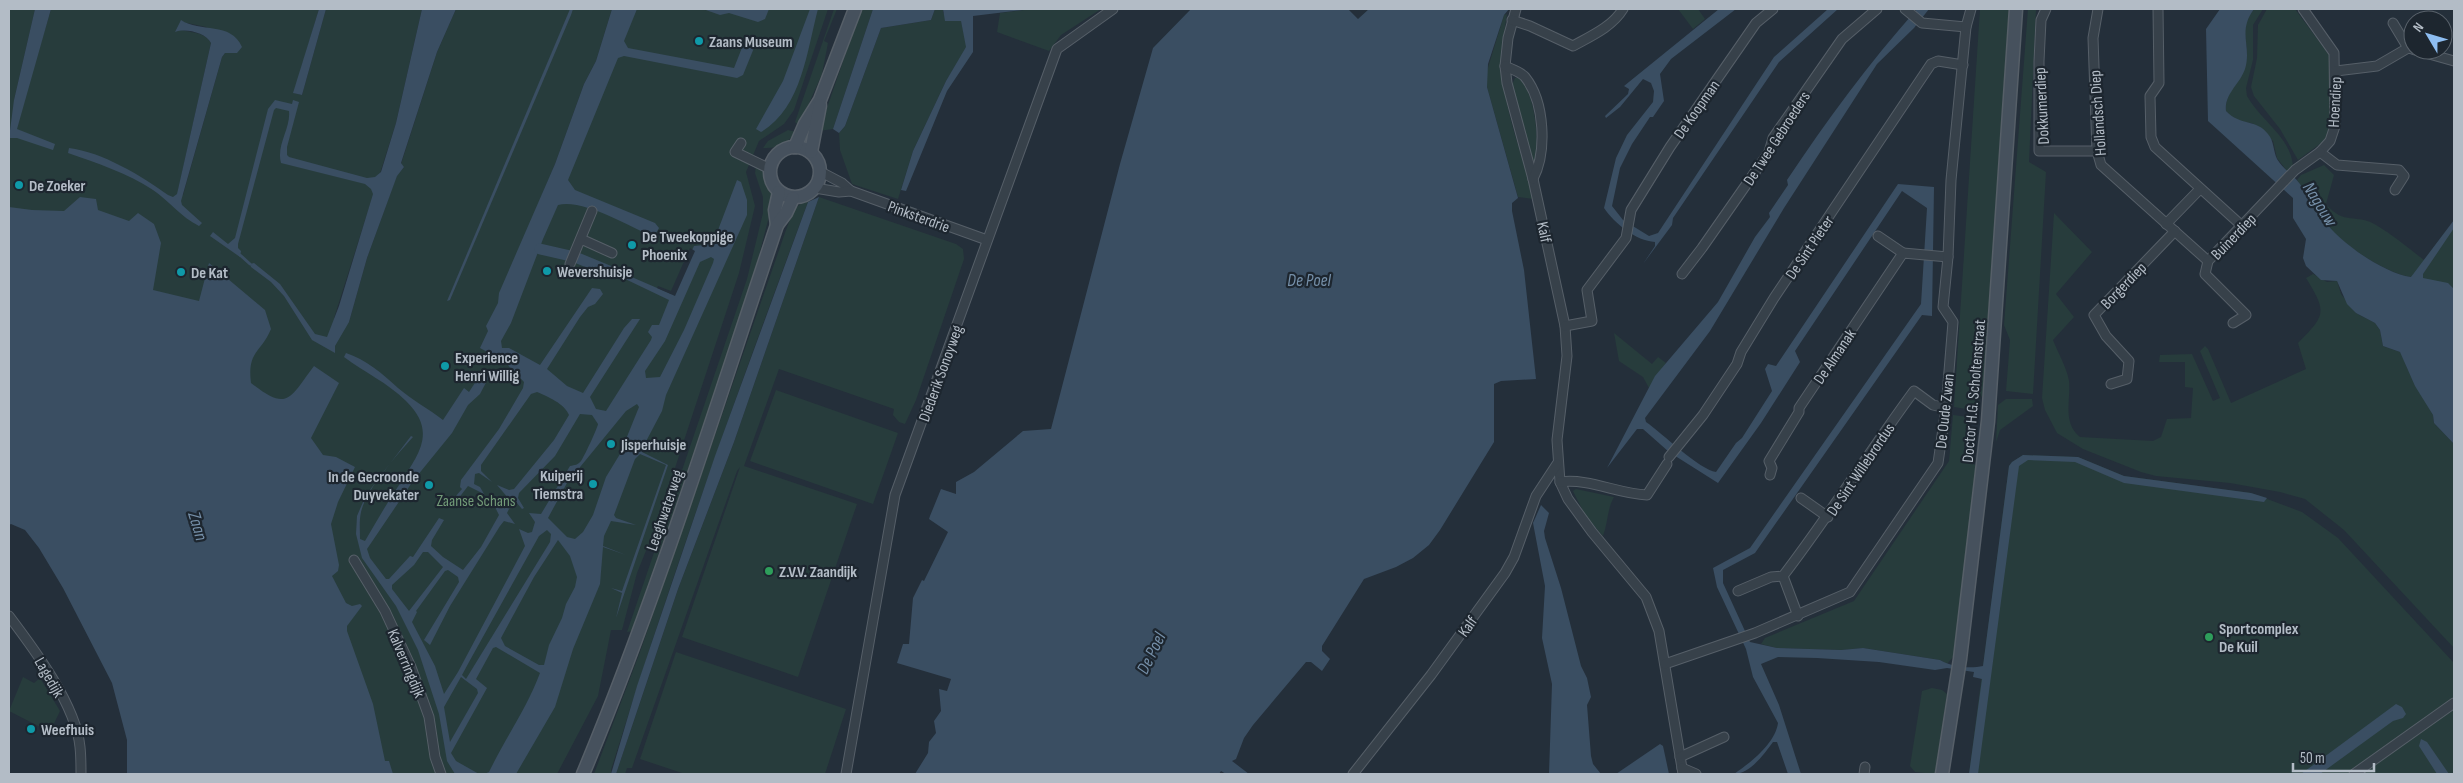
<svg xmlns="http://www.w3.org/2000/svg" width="2463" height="783" font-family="'Sofia Sans Condensed',sans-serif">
<rect width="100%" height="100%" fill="#242f3a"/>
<g fill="#273c3c" fill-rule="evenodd">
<path d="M 9,9 L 35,9 L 14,100 L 17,123 L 51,9 L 319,9 L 294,93 L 302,95 L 326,9 L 422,9 L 396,123 L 334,318 L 349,322 L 367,258 L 397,175 L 404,167 L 401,164 L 437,52 L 456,9 L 612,9 L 596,61 L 584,84 L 555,164 L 499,297 L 629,9 L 828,9 L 794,110 L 784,124 L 759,141 L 746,172 L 755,206 L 739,273 L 656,526 L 637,573 L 622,630 L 611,630 L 598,696 L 557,774 L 373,774 L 9,258 ZM 187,23 L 206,27 L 237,53 L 225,53 L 222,57 L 183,195 L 178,191 L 211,43 C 205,32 192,33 182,30 Z"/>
<polygon points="834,9 837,9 824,41 828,43 822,74 799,126 795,122"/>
<polygon points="861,9 873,9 833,129 819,131"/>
<polygon points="935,9 943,9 943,13 961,21 967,47 946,81 913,151 898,199 852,184 840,150 839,133 845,126 881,28 931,20"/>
<polygon points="1031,9 1101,9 1061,35 1049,51 997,32 1000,13"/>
<polygon points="1678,9 1698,9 1705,19 1693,29"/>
<polygon points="1980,9 2009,9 1983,394 1973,410 1954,407"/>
<polygon points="2028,9 2036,9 2029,162 2046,172 2033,394 2006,391 2010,340 2004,325"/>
<path d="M 2254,9 L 2263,9 L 2253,25 L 2253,60 L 2246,88 L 2247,96 C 2260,120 2292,138 2293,167 L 2287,171 L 2277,158 L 2273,141 L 2252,123 C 2240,123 2234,120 2226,111 C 2224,93 2242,79 2246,61 C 2250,40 2237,32 2254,9 Z"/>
<polygon points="2267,9 2295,9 2329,55 2332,111 2330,131 2324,141 2298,160 2280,129 2254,96 2251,87 2257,58 2258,25"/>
<path d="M 1507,14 C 1505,28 1502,43 1502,56 C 1501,105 1522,152 1534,199 L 1518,197 L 1487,87 L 1486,74 L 1504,15 Z"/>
<path d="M 1515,78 L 1522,78 C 1537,107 1538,136 1536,167 L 1533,168 L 1511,87 Z"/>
<path d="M 788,130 L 796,132 C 788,143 778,149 763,148 L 768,141 Z"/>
<path d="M 756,165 C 766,172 773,188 773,201 L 750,290 L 632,631 L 627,632 L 747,279 L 763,213 L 763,197 L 755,173 Z"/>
<path d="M 2324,165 L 2334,175 L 2326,204 C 2344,226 2357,213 2376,225 C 2393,235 2408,248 2424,260 L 2454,222 L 2454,359 L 2411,277 C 2384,273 2338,242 2322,219 C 2313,206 2306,193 2297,180 L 2301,175 Z"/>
<polygon points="819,197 956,244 963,249 964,259 916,400 905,424 899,422 893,415 894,409 779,369 744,466 857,504 798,677 682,637 740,467 737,471 632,768 627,768 625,774 616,774 678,589 734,442"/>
<path d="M 803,202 L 808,202 C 738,390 670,579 611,770 L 611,774 L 594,774 L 640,652 L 786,230 L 794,209 Z"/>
<path d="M 2054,213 L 2092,252 L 2056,294 L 2074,317 L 2053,340 C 2058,353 2067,368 2069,381 C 2071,400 2062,423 2080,437 L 2153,441 L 2161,437 L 2167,419 L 2191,418 L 2193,388 L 2185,387 L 2185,362 L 2159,362 L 2160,355 L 2192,354 L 2213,401 L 2220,398 L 2200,351 L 2205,346 L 2208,349 L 2231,403 L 2306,369 L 2298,343 C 2326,315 2327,312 2306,278 L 2313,274 L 2327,282 L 2337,281 L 2341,294 L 2356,313 L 2375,323 L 2380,330 L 2383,346 L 2400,352 L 2403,356 L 2407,368 L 2433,415 L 2434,423 L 2454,444 L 2454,648 L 2344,530 L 2305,499 L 2280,492 L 2230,483 L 2156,476 L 2141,472 L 2083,449 L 2057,433 L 2045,410 L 2042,398 Z"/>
<polygon points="1614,333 1652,364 1658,357 1666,363 1649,388 1643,377 1619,361"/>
<polygon points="776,390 898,433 873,504 750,461"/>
<polygon points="2006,399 2032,399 2033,406 2000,430 1996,442 1998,405"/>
<polygon points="1953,415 1968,417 1963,458 1977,466 1954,656 1947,664 1940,660 1863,648 1841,650 1777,648 1761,644 1765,638 1854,601 1949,461"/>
<polygon points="2023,455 2078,457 2124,476 2251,493 2302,512 2338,538 2454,663 2454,774 1969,774 2009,466 2012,462"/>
<path d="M 1576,489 L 1614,497 C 1607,509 1608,523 1603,536 L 1586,517 L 1573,491 Z"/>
<polygon points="676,652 846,709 825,774 685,774 640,759"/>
<polygon points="23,677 34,683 40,678 60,711 50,732 9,711"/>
<polygon points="1932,688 1942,690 1947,694 1935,774 1915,772 1910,766 1922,691"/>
</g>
<g fill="#3a4e62" fill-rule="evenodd">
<polygon points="35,9 51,9 17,129 55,144 53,150 17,138 9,138 14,100"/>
<polygon points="319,9 326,9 302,95 293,93"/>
<path d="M 422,9 L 456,9 L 437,52 L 401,163 L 404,167 L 397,176 L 367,258 L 349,322 L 335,346 L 335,353 L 312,340 L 284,296 L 271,282 L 251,267 L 250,264 L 254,263 L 280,284 L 315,334 L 327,337 L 339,306 L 373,194 L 371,189 L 365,184 L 281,163 C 276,145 291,128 289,111 L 276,108 L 274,110 L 238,244 L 238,248 L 241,251 L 240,257 L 210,236 L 213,232 L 228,244 L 235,238 L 268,109 L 275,100 L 292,104 L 293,100 L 299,102 L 287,147 L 287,155 L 289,157 L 367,178 L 375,177 L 381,172 L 396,123 Z"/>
<polygon points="570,9 573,9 571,15 450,300 447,301"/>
<path d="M 612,9 L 637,9 L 624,41 L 628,48 L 734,68 L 747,35 L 753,37 L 756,43 L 743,75 L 737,78 L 624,56 L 618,58 L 568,180 L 575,190 L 655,223 L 659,228 L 654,237 C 631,227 582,198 558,205 L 543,239 L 511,323 L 501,341 L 502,348 L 509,348 L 540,365 L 592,288 L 600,289 L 603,294 L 595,304 L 588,307 L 580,317 L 547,369 L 567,386 L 583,393 L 624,328 L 632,319 L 640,319 L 590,397 L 596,409 L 606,411 L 651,340 L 652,337 L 648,332 L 652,325 L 659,325 L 669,300 L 621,277 L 614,277 L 595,268 L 597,262 L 671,294 L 694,246 L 704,245 L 715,238 L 737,180 L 741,182 L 747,200 L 747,215 L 666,395 L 662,411 L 642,449 L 642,452 L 668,465 L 616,618 L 622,593 L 611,588 L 622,591 L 666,465 L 640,454 L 635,459 L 614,515 L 616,518 L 636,525 L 611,521 L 604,536 L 603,546 L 626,555 L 603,547 L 600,584 L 573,649 L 555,707 L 516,774 L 484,774 L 489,772 C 506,737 527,708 540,673 L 496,647 L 493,648 L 476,679 L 487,688 L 451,753 L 456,761 L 479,774 L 455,774 L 447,761 L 439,714 L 418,650 L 396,606 L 362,558 L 356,534 L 357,516 L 366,495 L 411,436 L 413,437 C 396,456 367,488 361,512 C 359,521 360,530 360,539 L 365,541 C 376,522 387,503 399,485 C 418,455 438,432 406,401 C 388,383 364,372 344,357 L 346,353 C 365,359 383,374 398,388 C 412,400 429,409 443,420 L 464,388 L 469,392 L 484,369 L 488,370 L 491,373 L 480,394 L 468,405 L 452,433 L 413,481 L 367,549 L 370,558 L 386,579 L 389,579 L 410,556 L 413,557 L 439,518 L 444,520 L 432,540 L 431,546 L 443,557 L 463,570 L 481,547 L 499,515 L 491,499 L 503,506 L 509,499 L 497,485 L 509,490 L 514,489 L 554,440 L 569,415 C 565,404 547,396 537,392 L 531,394 L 481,465 L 481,471 L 492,482 L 479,473 L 475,474 L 474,484 L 480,487 L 484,494 L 468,486 L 452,507 L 448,505 L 462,489 L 460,487 L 461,480 L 499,429 L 523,388 L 524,382 L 504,361 L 503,356 L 498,355 L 496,362 L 491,361 L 491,354 L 480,348 L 488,331 L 486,326 L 498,303 L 499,293 L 555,164 L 584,84 L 596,61 ZM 711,257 L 714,259 L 713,263 L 684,330 L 660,377 L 646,378 L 645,371 L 665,341 L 700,262 ZM 637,404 L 639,407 L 620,454 L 606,477 L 593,515 L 583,532 L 575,539 L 567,537 L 548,518 L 567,483 L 626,411 ZM 580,414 L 592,415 L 598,424 C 598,427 583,459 581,461 C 578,465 575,465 570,466 L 541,514 L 529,513 L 535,522 L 532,532 L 528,533 L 519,529 L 525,546 L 458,672 L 444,694 L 435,666 L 412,622 L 417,612 L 416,611 L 445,571 L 448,570 L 458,577 L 459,582 L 424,640 L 430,645 L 450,606 L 500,526 L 504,521 L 515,524 L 507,513 L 511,505 L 516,502 L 522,509 L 524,508 L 518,498 L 519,493 L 555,456 ZM 547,530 L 551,534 L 550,542 L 466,679 L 462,675 L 469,662 L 539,536 ZM 558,540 L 570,556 L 577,577 L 575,587 L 566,604 L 562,618 L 549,645 L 544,665 L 539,665 L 505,646 L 501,638 L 534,577 ZM 423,552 L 428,552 L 443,567 L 409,611 L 392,589 L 392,585 L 414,565 ZM 461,677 L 477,689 L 478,693 L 450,742 L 444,707 Z"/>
<polygon points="703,9 769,9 765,19 758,22 729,13 720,15"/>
<path d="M 810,9 L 818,9 C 807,50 802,108 761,132 L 756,129 L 783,81 Z"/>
<polygon points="873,9 935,9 931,20 881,28 845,126 839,133 833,129"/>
<polygon points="943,9 1031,9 973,16 973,52 947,91 906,191 901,190 913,151 946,81 966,47 961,21 945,21"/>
<polygon points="1191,9 1348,9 1358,19 1369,9 1509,9 1504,15 1488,64 1487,87 1518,198 1512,203 1512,211 1524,270 1536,379 1501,381 1494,384 1494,442 1440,530 1429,545 1413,558 1396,567 1364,579 1322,646 1322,651 1330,659 1322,671 1311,662 1306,662 1253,725 1244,738 1236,759 1232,761 1249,774 1226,774 1221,771 1219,774 915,774 928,753 929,742 936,733 934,721 941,711 939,689 947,691 951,679 897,663 903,644 909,644 913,598 922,580 924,581 948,532 929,519 930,516 941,489 956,494 956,482 974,472 1023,431 1051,429 1120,164 1153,48"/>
<path d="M 1719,9 L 1736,9 L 1671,59 L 1660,74 L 1664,101 L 1653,117 L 1650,117 L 1632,144 L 1620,168 L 1612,206 L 1623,220 L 1649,236 L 1658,233 L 1774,57 L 1828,9 L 1838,9 L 1779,62 L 1673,218 L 1672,225 L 1643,264 L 1655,246 L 1655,242 C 1636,241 1614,223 1604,208 L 1616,158 L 1627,135 L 1653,102 L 1654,91 L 1651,83 L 1643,79 L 1620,107 L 1606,118 L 1605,116 L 1628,94 L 1629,89 L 1624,86 Z"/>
<path d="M 1917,9 L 1929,9 L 1914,28 L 1877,64 L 1784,208 L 1710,331 L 1645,418 L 1646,422 C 1662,433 1700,470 1716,472 L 1736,443 L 1742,438 L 1772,391 L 1765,369 L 1768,364 L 1776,366 L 1898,184 L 1934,187 L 1932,316 L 1922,315 L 1755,553 L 1723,570 L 1723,583 L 1750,642 L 1777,648 L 1841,650 L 1863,648 L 1940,660 C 1952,667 1970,669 1983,666 L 2009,466 L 2012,462 L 2023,455 L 2078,457 L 2124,476 L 2251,493 L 2267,498 L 2264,502 L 2124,483 L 2075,462 L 2028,460 L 2019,466 L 1978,774 L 1969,774 L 1982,679 L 1973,677 L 1974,672 L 1947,668 L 1935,670 L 1879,662 L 1817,658 L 1778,657 L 1761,664 L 1779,705 L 1801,774 L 1788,774 L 1777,742 L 1773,742 C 1764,754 1750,774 1734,774 C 1750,763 1775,744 1778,723 L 1753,677 L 1746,649 L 1717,587 L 1713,568 L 1750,548 L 1921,304 L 1927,208 L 1902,191 L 1795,351 L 1800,362 L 1761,423 L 1718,483 L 1669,452 L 1643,429 L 1637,429 L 1607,468 L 1655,376 L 1718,302 L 1755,237 L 1770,217 L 1769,213 L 1788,185 L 1787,180 C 1827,120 1869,63 1917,9 Z"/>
<path d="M 2220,9 L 2254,9 C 2237,32 2252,46 2245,69 C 2240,84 2224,94 2226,111 C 2240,126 2257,119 2268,134 C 2274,141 2273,150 2277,159 C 2283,169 2293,175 2300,184 C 2308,195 2314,208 2323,219 C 2339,242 2383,273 2411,277 L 2454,220 L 2454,228 L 2423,274 L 2423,278 L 2448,283 L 2454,289 L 2454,444 L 2434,423 L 2433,415 L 2415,386 L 2400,352 L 2383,346 L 2380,330 L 2375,323 L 2356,313 L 2347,304 L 2337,281 L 2321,280 L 2306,266 L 2303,258 L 2306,239 L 2293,218 L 2293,198 L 2208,121 L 2206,29 Z"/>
<path d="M 181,20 C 200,33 231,21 242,47 L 237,53 L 225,53 L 222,57 L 181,201 L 182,205 L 202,223 L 199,226 C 181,217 169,201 153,190 C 128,173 96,163 68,153 L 69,148 C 102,152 142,176 168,195 L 173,197 L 177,194 L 211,43 C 206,33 186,28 175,32 Z"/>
<path d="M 80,197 L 96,199 L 98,210 L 129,221 L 138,213 L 154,224 L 161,243 L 153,290 L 199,301 L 209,263 L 265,310 L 271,329 C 261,353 247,351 251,383 C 288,412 289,399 314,366 L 339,383 L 311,438 L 323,455 L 336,457 L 355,467 L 338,502 L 331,524 L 339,565 L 338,571 L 332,576 L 346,603 L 352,606 L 360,604 L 362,606 L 347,626 L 347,631 L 373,704 L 385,761 L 389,761 L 393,774 L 127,774 L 127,740 L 112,683 L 63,588 L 39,548 L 25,530 L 11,524 L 9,525 L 9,207 L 32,210 L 64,211 Z"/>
<polygon points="819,197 734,442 678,589 616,774 611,774 637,686 715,456 808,202"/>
<polygon points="1541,505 1549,513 1544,531 1545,538 1561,588 1581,666 1587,678 1591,697 1587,705 1591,756 1593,764 1601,774 1549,774 1552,684 1542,638 1545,586 1533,523"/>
<polygon points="2396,704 2402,707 2406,714 2403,718 2393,721 2320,774 2301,774"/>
<polygon points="2421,739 2427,742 2449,774 2437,774 2419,746"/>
<polygon points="1660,744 1663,746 1669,774 1616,774"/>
</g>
<polygon fill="#242f3a" points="690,248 695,251 675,296 657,288 658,286 671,291"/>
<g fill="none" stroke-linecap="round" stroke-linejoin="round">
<polyline stroke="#3a4e62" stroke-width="3" points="240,255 250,264"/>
<polyline stroke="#3a4e62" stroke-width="11" points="540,249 575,257 609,271"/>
<defs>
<g id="street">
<polyline points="1516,9 1508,38 1505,66 1507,83 1533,179 1565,326 1567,356 1557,440 1560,482 1568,499 1592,532 1646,597 1659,631 1683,774"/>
<polyline points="1905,9 1922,23 1966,27"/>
<polyline points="2046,9 2041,20 2039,61 2039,151 2097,151"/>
<polyline points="2098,9 2093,38 2097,151 2101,165 2208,261"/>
<polyline points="2158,9 2159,83 2150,96 2151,137 2155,147 2241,225"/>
<polyline points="2303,9 2334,53 2335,126 2330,141 2320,152 2337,165 2399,170 2404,176 2395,190"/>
<path d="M 1512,20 L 1530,26 L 1573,46 C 1591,36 1612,27 1623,9"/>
<polyline points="2393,23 2408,48 2413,49"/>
<polyline points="2415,50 2454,61"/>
<path d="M 1505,66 C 1511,69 1521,72 1525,77 C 1545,102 1547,152 1533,179"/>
<polyline points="2336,71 2377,66 2408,48"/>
<polyline points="741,143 735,152 770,169"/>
<polyline points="821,172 842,183 851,191"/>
<polyline points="815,188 839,192 851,191 987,240"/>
<polyline points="2166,224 2200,189"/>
<polyline points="1878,236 1903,253"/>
<polyline points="581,239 612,253"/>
<polyline points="570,264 592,211"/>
<polyline points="1682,274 1702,248 1769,152 1773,138 1842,39 1877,9"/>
<polyline points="2233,323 2246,315 2205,274 2208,261 2295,170 2320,152"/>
<polyline points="1565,326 1592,321 1587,290 1626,238 1631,210 1670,147 1756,23 1773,9"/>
<polyline points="2111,384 2127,379 2129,361 2106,336 2094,315 2175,231"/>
<polyline points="1669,457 1703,415 1737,364 1741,352 1774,298 1931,64 1938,61 1963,65"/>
<polyline points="1770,475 1772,468 1769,461 1799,412 1799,408 1903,253 1948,257"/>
<path d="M 1560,482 C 1589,478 1618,494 1647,495 L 1667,464"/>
<polyline points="1801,498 1828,517"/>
<polyline points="354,560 385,611 411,667 429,717 435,757 441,774"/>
<polyline points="1783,576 1798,616"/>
<path d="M 1738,591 L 1771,577 L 1783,576 C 1829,516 1869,452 1914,391 L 1933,405 L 1946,408"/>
<path d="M 9,616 C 34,649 76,705 80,747 C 81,756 81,765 81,774"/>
<polyline points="1665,664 1755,633 1850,592 1938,463 1946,408 1953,322 1943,307 1948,257 1951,180 1966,27 1971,9"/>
<polyline points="1680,757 1724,737"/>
<polyline points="1682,768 1696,774"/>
<polyline points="846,774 895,495 1057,49 1113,9"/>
<polyline points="1353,774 1431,675 1505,573 1514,557 1536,496 1557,464"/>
<polyline points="1864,774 1865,767"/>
<polyline points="2354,774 2454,703"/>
</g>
<g id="secondary">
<circle cx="795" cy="172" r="25"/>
<polyline points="795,147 805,124 820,100 855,9"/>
<polyline points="811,152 820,105"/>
<polyline points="777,225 775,210 779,192"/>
<path d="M 583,774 C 658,595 715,409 777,225 L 786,213 L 793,198"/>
<polyline points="1942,774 1960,659 1988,421 2016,9"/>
</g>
</defs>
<use href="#street" stroke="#565f68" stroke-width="11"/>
<use href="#secondary" stroke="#565f68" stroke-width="15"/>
<use href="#street" stroke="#37414a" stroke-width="9"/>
<use href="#secondary" stroke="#46515d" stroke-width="12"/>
</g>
<g fill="#0f9aa8" stroke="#1d262f" stroke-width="2">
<circle cx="699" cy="41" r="5"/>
<circle cx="19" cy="185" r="5"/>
<circle cx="632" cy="245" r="5"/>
<circle cx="547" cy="271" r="5"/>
<circle cx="181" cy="272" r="5"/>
<circle cx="445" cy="366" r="5"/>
<circle cx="611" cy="444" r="5"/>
<circle cx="593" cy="484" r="5"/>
<circle cx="429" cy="485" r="5"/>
<circle cx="31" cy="729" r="5"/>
</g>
<g fill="#2e9e5b" stroke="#1d262f" stroke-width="2">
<circle cx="769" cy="571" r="5"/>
<circle cx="2209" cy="637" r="5"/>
</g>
<g text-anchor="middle" stroke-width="4.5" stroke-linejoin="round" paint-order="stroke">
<g font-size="16" font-weight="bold" fill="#b3bcc6" stroke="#1d262f" text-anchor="start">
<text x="709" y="47">Zaans Museum</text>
<text x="29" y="191">De Zoeker</text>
<text x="642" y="242">De Tweekoppige<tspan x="642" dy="18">Phoenix</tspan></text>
<text x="557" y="277">Wevershuisje</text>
<text x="191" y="278">De Kat</text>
<text x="455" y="363">Experience<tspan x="455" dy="18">Henri Willig</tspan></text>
<text x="621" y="450">Jisperhuisje</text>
<text x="583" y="481" text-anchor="end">Kuiperij<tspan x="583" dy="18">Tiemstra</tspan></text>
<text x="419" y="482" text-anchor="end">In de Gecroonde<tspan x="419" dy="18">Duyvekater</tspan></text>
<text x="779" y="577">Z.V.V. Zaandijk</text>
<text x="2219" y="634">Sportcomplex<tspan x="2219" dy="18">De Kuil</tspan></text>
<text x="41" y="735">Weefhuis</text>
</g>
<g font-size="16" fill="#b3bcc6" stroke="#1d262f">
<text transform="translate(2334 102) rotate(-87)" y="6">Hoendiep</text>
<text transform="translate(2041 106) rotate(-93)" y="6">Dokkumerdiep</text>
<text transform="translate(1696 109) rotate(-55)" y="6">De Koopman</text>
<text transform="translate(2097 113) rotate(-94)" y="6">Hollandsch Diep</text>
<text transform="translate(1776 138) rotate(-57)" y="6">De Twee Gebroeders</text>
<text transform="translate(919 216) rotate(20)" y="6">Pinksterdrie</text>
<text transform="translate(1545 232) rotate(78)" y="6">Kalf</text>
<text transform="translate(2233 236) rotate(-46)" y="6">Buinerdiep</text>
<text transform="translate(1809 247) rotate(-56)" y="6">De Sint Pieter</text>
<text transform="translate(2123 285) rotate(-46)" y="6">Borgerdiep</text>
<text transform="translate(1834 356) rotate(-56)" y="6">De Almanak</text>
<text transform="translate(940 373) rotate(-70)" y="6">Diederik Sonoyweg</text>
<text transform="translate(1973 391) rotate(-85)" y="6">Doctor H.G. Scholtenstraat</text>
<text transform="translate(1944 411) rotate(-84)" y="6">De Oude Zwan</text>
<text transform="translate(1860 469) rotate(-56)" y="6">De Sint Willebrordus</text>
<text transform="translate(664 510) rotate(-71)" y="6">Leeghwaterweg</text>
<text transform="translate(1467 626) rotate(-54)" y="6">Kalf</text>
<text transform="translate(407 663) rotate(67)" y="6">Kalverringdijk</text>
<text transform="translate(50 677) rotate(60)" y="6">Lagedijk</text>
</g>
<g font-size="16" fill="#729a78" stroke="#1d262f">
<text x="476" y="506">Zaanse Schans</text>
</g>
<g font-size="18" font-style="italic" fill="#758fa8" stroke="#1d262f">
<text transform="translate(2320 204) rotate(58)" y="6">Nagouw</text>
<text x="1309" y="286">De Poel</text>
<text transform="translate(198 526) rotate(73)" y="6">Zaan</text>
<text transform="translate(1151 653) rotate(-64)" y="6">De Poel</text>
</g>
</g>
<rect width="2463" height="783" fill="none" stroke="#b3bcc6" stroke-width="20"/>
<g transform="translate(2428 35) rotate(308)"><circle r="24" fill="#1d262f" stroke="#59626b"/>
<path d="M0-4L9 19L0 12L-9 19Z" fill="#8dbdf1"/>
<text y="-8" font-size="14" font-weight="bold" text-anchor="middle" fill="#b3bcc6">N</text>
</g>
<path d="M2293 763v8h81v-8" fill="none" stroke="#b3bcc6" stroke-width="2.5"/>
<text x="2300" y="763" font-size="15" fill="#b3bcc6" stroke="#1d262f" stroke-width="4" paint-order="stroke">50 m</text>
</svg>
